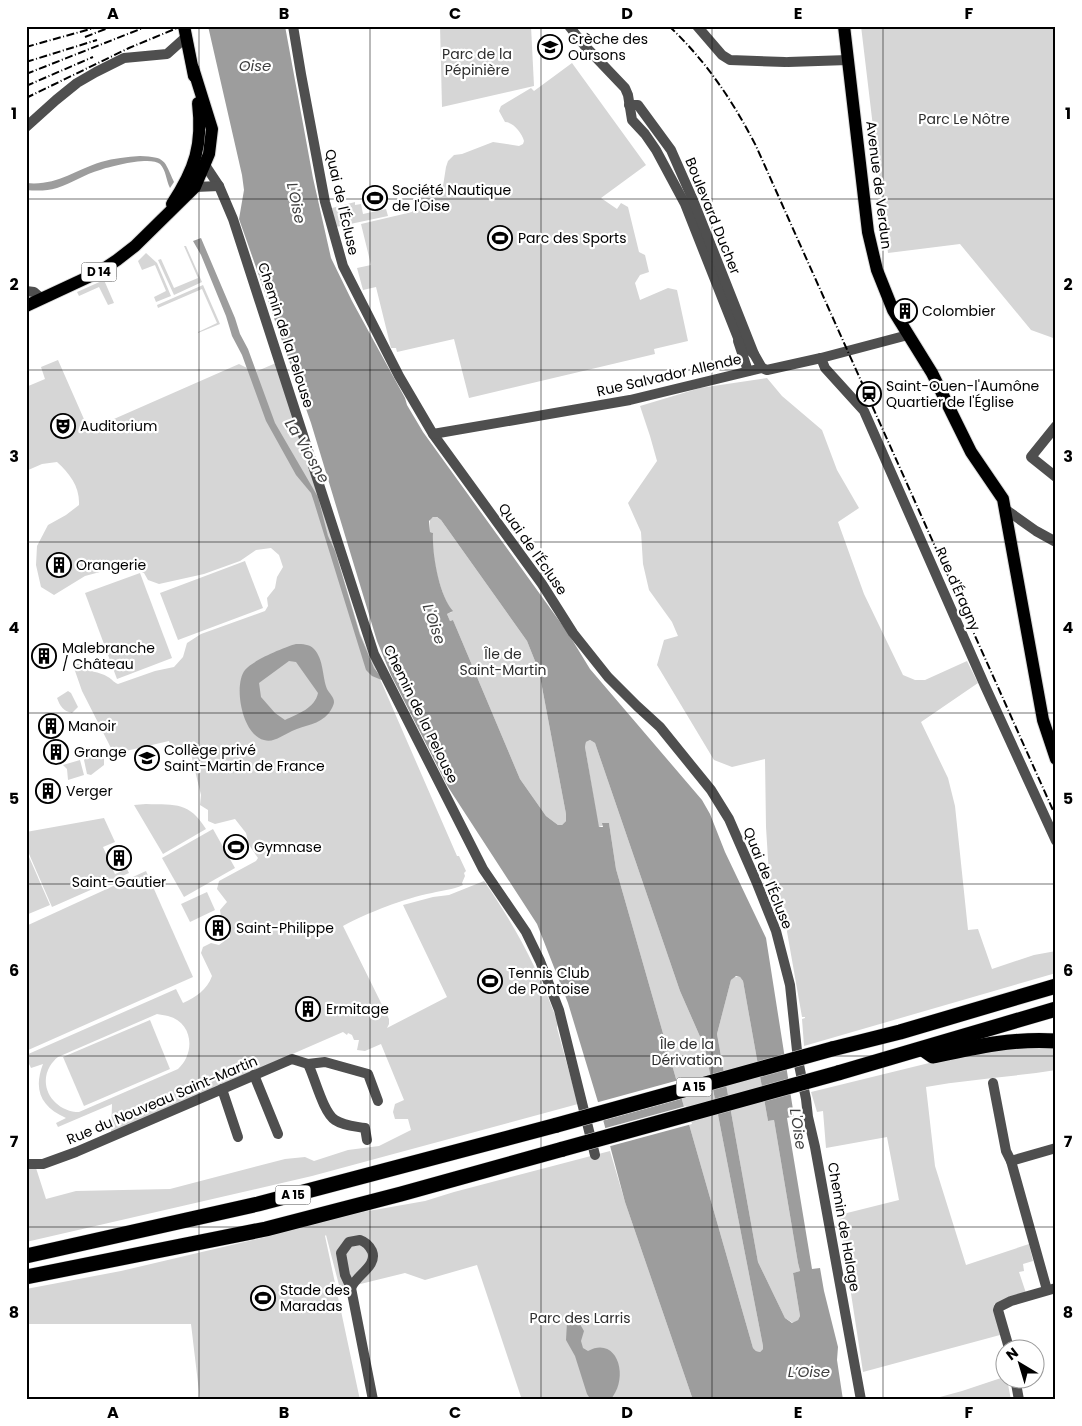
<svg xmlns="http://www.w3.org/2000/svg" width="1082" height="1426" font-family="Poppins,sans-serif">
<rect width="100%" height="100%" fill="#fff"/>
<g fill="#d6d6d6" fill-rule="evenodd">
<polygon points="440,26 531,26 534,86 442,107"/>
<polygon points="861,26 1056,26 1056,339 1031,330 960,244 888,253"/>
<path d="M 572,63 L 646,165 L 601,198 L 617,209 L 621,203 L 628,207 L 639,252 L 645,255 L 649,272 L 640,275 L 635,283 L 640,300 L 668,288 L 677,290 L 688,341 L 654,349 L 655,354 L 469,398 L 454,339 L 397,352 L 396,348 L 391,348 L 376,287 L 363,290 L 357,268 L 371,265 L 361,224 L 412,212 L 420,201 L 419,196 L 443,186 L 446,167 L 448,161 L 454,155 L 462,154 L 493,142 L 519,146 L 523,144 L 524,141 C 522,133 513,122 505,122 L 499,111 L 501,106 L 531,88 L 534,91 Z"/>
<polygon points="355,202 355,205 361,204 363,214 386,209 388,216 336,227 332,208"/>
<polygon points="184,246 186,246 202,282 174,295 158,260 161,259 174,288 198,278"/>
<polygon points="146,253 157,263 171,296 156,302 154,297 166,291 155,265 142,270 138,261"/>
<polygon points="104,280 114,303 108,305 99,287 79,296 77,292"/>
<polygon points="203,285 220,324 198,333 198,332 217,323 202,289 158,308 157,305"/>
<path d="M 58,360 L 87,426 L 98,426 L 239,364 L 255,372 L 276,363 L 304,446 L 360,633 L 457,856 L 459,856 L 466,871 L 464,873 L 465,876 L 462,883 L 463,885 C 452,890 443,890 432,893 C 405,898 367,913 343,926 L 389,1019 L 389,1024 L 387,1028 L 447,997 L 403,905 L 433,897 L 449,895 L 484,881 C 516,927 539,971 558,1023 L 557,1028 L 578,1104 L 312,1176 L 26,1242 L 26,1169 L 36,1168 L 46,1199 L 76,1191 L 170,1189 L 285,1159 L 305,1157 L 314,1161 L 348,1150 L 379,1146 L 411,1130 L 408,1119 L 395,1119 L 393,1112 L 395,1104 L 404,1100 L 381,1044 L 365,1051 L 357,1050 L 359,1040 L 354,1040 L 352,1035 L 348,1033 L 347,1035 L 343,1032 L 111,1133 L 112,1104 L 58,1127 L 56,1123 L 66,1118 C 41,1107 33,1090 43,1064 L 31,1068 L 26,1058 L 26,1055 L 176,989 L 183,1003 C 196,997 207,990 212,976 L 201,953 L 203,947 L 211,943 L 219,945 L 230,937 L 228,926 L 221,917 L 220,910 L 227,902 L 217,889 L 219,881 L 256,861 L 258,858 L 249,845 L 246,833 L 235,819 L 215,824 L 208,821 L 208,810 L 200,805 L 201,795 L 189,746 L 172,750 L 169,741 L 117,753 L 112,750 L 82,691 L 74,668 L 76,664 L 81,664 C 88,673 99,671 108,677 C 112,679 113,682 118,684 L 155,671 L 174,667 L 183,657 L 187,643 L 201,634 L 265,611 L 268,606 L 267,598 L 275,588 L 277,577 L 283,567 L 279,555 L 271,548 L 256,550 L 240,561 L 204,574 L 159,584 L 148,580 L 144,573 L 137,570 L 128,571 L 111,569 L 85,576 L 54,595 L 41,587 L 36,565 L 37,546 L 48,525 L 66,515 L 79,505 C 80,487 70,474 57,462 L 42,464 L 26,471 L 26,387 L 45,379 L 41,367 ZM 157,1014 C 160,1015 165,1015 168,1016 C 194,1023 195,1054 178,1069 L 79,1112 C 56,1112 37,1088 50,1066 C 52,1063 55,1059 58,1057 Z"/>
<polygon points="767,378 782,396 822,430 837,470 859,508 838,522 864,594 903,675 915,680 925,680 967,661 978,683 921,722 948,778 955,806 968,930 978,929 992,969 1034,955 1056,951 1056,973 804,1046 802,1019 805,1018 805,1017 802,1017 786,926 770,891 766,827 765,759 732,767 714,760 657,665 664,640 678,636 672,622 649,590 643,564 641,532 628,503 657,461 650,436 640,406 700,388"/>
<path d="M 435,516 L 441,520 L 527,641 L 539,671 L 566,814 L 566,821 L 562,825 L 558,825 L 546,816 L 520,779 L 453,620 L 450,621 L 447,614 L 452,612 C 439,590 431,558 433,533 L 430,532 L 430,519 Z"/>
<polygon points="245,561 263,608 178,640 160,593"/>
<polygon points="140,573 172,658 117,679 85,593"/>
<path d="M 68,691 L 71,693 L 78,707 L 72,713 C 63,711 60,706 57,698 Z"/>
<polygon points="590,740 595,743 680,991 705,1048 763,1346 763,1349 760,1352 756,1351 753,1348 616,869 609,823 599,827 598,825 585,747 586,742"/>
<polygon points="101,755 104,759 104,765 91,775 87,774 84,760 86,758"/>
<polygon points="80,760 84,775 68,780 67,769 63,765"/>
<path d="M 146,804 C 177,805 189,802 206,829 L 163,854 L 134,805 Z"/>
<polygon points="104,818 115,842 103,847 110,863 108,864 109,867 111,866 115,874 127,869 129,873 52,907 26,847 26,832"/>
<polygon points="213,829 235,868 184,897 162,858"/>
<polygon points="26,850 50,905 26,915"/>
<polygon points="146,871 193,977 26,1051 26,926"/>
<polygon points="207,892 215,910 190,922 181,904"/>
<polygon points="734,977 740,977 743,981 768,1121 774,1120 798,1263 800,1271 793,1273 800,1316 798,1320 793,1323 785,1318 758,1262 717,1034 731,980"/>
<polygon points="150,1020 170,1069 84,1106 63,1057"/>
<path d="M 1018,1046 L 1056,1048 L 1056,1070 C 1013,1077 969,1079 926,1087 L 935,1166 L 966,1265 L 1029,1244 L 1033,1261 L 1023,1264 L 1024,1271 L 1019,1272 L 1026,1293 L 994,1304 L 1000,1335 L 863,1372 L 839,1215 L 899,1200 L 887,1137 L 826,1148 L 823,1111 L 817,1112 L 811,1092 L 978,1051 Z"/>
<polygon points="610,1151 625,1202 693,1400 522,1400 477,1265 425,1280 405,1273 340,1289 326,1235 325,1236 360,1400 200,1400 191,1324 26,1324 26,1289 121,1271 270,1236 323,1219 425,1201 454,1192"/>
<polygon points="1004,1377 1007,1379 1011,1400 929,1400 962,1391"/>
</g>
<g fill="#9d9d9d" fill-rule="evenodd">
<path d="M 208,26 L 285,26 L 313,178 L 331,258 L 352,301 L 405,398 L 407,405 L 423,432 L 568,633 L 590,669 L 702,800 L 710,814 L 725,852 L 766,938 L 794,1116 L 787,1118 L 812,1269 L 820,1268 L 824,1291 L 838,1347 L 837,1360 L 843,1400 L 693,1400 L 625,1202 L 601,1112 L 568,1003 L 537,924 L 448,787 L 391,675 L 377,641 L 311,423 L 239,219 L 244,190 L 242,175 ZM 433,517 L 437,517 L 441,520 L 527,641 L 539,671 L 566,814 L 566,821 L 562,825 L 558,825 L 546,816 L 520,779 L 453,620 L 450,621 L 447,614 L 453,611 C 439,595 432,554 433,533 L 430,532 L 429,521 ZM 590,740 L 595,743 L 680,991 L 705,1048 L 763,1346 L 763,1349 L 760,1352 L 756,1351 L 753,1348 L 616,869 L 609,823 L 602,823 L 603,827 L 599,827 L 585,747 L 586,742 ZM 736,976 L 740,977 L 743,981 L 768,1121 L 774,1120 L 798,1263 L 800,1271 L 793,1273 L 800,1316 L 798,1320 L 792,1323 L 785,1318 L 758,1262 L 717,1034 L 731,980 Z"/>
<path d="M 140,156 C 166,157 164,160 174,182 L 170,188 C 166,180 166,170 160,164 C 151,156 111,166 100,170 C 85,174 72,183 57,188 C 47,191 37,191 26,190 L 26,183 C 57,186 73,171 101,162 C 114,158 127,157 140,156 Z"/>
<polygon points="201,238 235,318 240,334 248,349 275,423 318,497 328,536 335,551 360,635 374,668 384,681 372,676 366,670 314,502 311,493 296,475 266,421 242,355 232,336 226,316 201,255 193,241"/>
<path d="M 296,644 C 303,644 309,644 314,649 C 324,660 322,676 327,689 C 329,693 334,697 334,702 C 334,705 331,710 329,713 C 319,725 305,725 292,731 C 283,735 274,743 264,740 C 242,735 233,685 245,670 C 253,660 285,647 296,644 ZM 289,661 L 296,662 L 318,693 C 315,708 298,714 285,720 L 275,713 L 261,697 L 259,683 Z"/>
<path d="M 572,1318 L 578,1321 L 584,1331 L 581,1341 L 583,1348 L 588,1351 C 618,1335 630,1379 610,1400 L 591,1400 L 587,1394 L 575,1356 L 566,1340 L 567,1322 Z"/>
</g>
<g fill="#fff">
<polygon points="679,1080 684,1098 601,1121 595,1103"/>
<polygon points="686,1106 692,1124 607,1147 602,1129"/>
</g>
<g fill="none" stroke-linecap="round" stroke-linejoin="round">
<defs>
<g id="major">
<polyline points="184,26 194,76"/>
<polyline points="844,26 868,232 877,270 893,310 932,373 971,452 1003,499 1043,720 1056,759"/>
<path d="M 172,204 C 195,169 203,145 198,103"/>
<polyline points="26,306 99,272 117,260 135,246 195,187 209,154 212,129 193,68"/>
</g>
<g id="highway">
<polyline points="832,1049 900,1032 1056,986"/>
<path d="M 923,1049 L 933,1056 C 974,1047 1013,1038 1056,1041"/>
<polyline points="838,1073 1056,1009"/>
<polyline points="26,1256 258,1204 557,1125"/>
<polyline points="26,1277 266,1229 401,1194 563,1149"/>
</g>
</defs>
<use href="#major" stroke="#dbdbdb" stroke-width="14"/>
<use href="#highway" stroke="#dbdbdb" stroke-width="16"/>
<g stroke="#4f4f4f" stroke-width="10">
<polyline points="293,26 301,74 325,202 343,266 399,376 433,434 542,584 573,633 608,677 637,706 660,727 711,790 729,819 756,881 776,931 790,985 798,1060 806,1099 808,1117 815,1147 861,1400"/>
<polyline points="569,26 584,45 625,88 628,95 632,120 645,134 656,150 685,204 738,338 743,345 754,354"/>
<polyline points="697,26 722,55 730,60 785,62"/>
<polyline points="788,62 848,60"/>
<polyline points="629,105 638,105 671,150 693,200 754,354 762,368"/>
<polyline points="26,127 56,100 77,83 96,72 124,58 167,54 186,37"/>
<polyline points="205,165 219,186 233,219 374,654 483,869 526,932 540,961 559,1010 595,1155"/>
<polyline points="195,187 219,186"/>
<polyline points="26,291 34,292 42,299"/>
<polyline points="738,341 748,371"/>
<polyline points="821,358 825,368 864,411 985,686 1056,841"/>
<polyline points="1056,426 1031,457 1056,477"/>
<polyline points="433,434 630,400 762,368 767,370 821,358 908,335"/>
<polyline points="1005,509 1036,531 1056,542"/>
<polyline points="254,1075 278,1134"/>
<polyline points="993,1083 1006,1151 1011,1161 1047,1290"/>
<polyline points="222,1089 238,1137"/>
<path d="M 367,1140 L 365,1128 C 354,1126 344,1126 335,1120 C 323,1112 315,1078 308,1064 L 325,1062 L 368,1074 L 378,1101"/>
<polyline points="1011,1161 1056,1148"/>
<polyline points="26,1164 43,1164 76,1152 292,1059 308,1064"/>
<path d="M 360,1240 C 366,1242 369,1245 372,1251 C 378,1266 356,1275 351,1288 L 345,1275 L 341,1253 L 349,1242 Z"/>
<polyline points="351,1288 373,1400"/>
<polyline points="1009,1348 998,1310 999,1307 1011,1301 1056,1288"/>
<polyline points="1015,1378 1019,1400"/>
</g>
<use href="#major" stroke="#000" stroke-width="12"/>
<use href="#highway" stroke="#000" stroke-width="15"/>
<g stroke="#000" stroke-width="2" stroke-dasharray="8 2.5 1 2.5" stroke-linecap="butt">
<path d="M 669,26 C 706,61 733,101 756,146 L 1056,817"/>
<polyline points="85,37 113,26"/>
<polyline points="26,47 94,28"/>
<polyline points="26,62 97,40"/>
<polyline points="26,74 148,26"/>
<polyline points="26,86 93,57"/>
<polyline points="26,98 129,48 182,26"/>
</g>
<defs>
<g id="highway-bridge">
<polyline points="557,1125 832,1049"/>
<polyline points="563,1149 838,1073"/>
</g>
</defs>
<use href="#highway-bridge" stroke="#dbdbdb" stroke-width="16" stroke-linecap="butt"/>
<use href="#highway-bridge" stroke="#000" stroke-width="15"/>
</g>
<path fill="none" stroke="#000" stroke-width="1" stroke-opacity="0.55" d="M 199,26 L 199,1400M 370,26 L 370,1400M 541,26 L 541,1400M 712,26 L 712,1400M 883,26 L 883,1400M 26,199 L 1056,199M 26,370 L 1056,370M 26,542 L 1056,542M 26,713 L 1056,713M 26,884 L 1056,884M 26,1056 L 1056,1056M 26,1227 L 1056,1227"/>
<defs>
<symbol id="school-ring" viewBox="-11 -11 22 22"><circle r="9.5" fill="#fff" stroke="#000" stroke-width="1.5"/><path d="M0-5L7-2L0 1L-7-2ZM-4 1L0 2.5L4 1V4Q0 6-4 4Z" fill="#000"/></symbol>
<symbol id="stadium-ring" viewBox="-11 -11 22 22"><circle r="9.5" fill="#fff" stroke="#000" stroke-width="1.5"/><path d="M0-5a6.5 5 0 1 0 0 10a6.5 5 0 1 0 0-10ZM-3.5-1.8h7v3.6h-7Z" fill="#000"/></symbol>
<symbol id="building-ring" viewBox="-11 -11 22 22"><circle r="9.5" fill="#fff" stroke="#000" stroke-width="1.5"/><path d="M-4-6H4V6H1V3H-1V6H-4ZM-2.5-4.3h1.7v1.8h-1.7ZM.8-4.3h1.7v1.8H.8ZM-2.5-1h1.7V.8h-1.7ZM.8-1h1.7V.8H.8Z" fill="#000"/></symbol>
<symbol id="station-ring" viewBox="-11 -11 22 22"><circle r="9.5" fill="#fff" stroke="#000" stroke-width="1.5"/><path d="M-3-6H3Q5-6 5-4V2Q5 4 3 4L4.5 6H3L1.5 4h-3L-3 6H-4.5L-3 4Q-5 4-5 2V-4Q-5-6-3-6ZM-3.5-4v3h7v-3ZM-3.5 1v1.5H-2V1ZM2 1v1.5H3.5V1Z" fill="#000"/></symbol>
<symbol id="theatre-ring" viewBox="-11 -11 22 22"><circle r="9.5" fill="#fff" stroke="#000" stroke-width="1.5"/><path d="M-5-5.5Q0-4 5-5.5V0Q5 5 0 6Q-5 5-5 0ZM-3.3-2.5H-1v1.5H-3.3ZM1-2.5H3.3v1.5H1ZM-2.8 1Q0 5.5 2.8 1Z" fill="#000"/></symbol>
</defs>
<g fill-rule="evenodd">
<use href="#school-ring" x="536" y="33" width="28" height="28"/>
<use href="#stadium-ring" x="361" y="184" width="28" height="28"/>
<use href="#stadium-ring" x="486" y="224" width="28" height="28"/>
<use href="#building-ring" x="891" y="297" width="28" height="28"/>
<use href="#station-ring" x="855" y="380" width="28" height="28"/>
<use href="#theatre-ring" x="49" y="412" width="28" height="28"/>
<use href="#building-ring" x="45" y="551" width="28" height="28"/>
<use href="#building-ring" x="30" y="642" width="28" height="28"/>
<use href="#building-ring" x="37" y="712" width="28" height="28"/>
<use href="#building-ring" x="42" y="738" width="28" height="28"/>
<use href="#school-ring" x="133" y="744" width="28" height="28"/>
<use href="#building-ring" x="34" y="777" width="28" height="28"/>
<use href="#stadium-ring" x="222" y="833" width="28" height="28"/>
<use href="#building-ring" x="105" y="844" width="28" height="28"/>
<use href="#building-ring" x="204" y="914" width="28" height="28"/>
<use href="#stadium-ring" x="476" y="967" width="28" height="28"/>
<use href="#building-ring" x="294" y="995" width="28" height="28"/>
<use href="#stadium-ring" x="249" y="1284" width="28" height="28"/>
</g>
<g text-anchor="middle" stroke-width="4.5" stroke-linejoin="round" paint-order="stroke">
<g fill="#fff" stroke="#4c4c4c" stroke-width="1">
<rect x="81.5" y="262.5" width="35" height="19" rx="4"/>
<rect x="676.5" y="1077.5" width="35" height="19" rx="4"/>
<rect x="275.5" y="1185.5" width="35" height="19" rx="4"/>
</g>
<g font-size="12" font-weight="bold" fill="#000">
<text x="99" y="276">D 14</text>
<text x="694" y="1091">A 15</text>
<text x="293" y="1199">A 15</text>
</g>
<g font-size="14" fill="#000" stroke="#fff" text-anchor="start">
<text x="568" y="44">Crèche des<tspan x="568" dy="16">Oursons</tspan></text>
<text x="392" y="195">Société Nautique<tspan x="392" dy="16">de l'Oise</tspan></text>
<text x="518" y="243">Parc des Sports</text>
<text x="922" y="316">Colombier</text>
<text x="886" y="391">Saint-Ouen-l'Aumône<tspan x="886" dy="16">Quartier de l'Église</tspan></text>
<text x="80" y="431">Auditorium</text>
<text x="76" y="570">Orangerie</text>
<text x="62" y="653">Malebranche<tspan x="62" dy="16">/ Château</tspan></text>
<text x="68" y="731">Manoir</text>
<text x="164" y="755">Collège privé<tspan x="164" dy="16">Saint-Martin de France</tspan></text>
<text x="74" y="757">Grange</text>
<text x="66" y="796">Verger</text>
<text x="254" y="852">Gymnase</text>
<text x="119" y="887" text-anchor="middle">Saint-Gautier</text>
<text x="236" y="933">Saint-Philippe</text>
<text x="508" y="978">Tennis Club<tspan x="508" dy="16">de Pontoise</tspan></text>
<text x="326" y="1014">Ermitage</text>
<text x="280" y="1295">Stade des<tspan x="280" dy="16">Maradas</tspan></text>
</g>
<g font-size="14" fill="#2d2d2d" stroke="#fff">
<text x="477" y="59">Parc de la<tspan x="477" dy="16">Pépinière</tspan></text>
<text x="964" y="124">Parc Le Nôtre</text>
<text x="503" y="659">Île de<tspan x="503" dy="16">Saint-Martin</tspan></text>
<text x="687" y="1049">Île de la<tspan x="687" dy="16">Dérivation</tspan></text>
<text x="580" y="1323">Parc des Larris</text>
</g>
<g font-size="14" fill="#000" stroke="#fff">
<text transform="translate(879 185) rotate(83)" y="5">Avenue de Verdun</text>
<text transform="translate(342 202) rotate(77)" y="5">Quai de l'Écluse</text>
<text transform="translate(713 216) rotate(68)" y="5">Boulevard Ducher</text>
<text transform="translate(286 335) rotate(72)" y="5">Chemin de la Pelouse</text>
<text transform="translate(669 375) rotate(-13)" y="5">Rue Salvador Allende</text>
<text transform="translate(533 549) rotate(55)" y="5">Quai de l'Écluse</text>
<text transform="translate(958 589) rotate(66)" y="5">Rue d'Éragny</text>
<text transform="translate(421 714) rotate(64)" y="5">Chemin de la Pelouse</text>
<text transform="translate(768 878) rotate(68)" y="5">Quai de l'Écluse</text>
<text transform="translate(162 1100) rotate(-23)" y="5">Rue du Nouveau Saint-Martin</text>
<text transform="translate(844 1227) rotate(80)" y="5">Chemin de Halage</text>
</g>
<g font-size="15" font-style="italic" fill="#3e3e3e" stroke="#fff">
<text x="255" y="71">Oise</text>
<text transform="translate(296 203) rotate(78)" y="5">L'Oise</text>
<text transform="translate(307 451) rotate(59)" y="5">La Viosne</text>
<text transform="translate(434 624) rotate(71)" y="5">L'Oise</text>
<text transform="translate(798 1129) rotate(81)" y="5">L'Oise</text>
<text x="809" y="1377">L’Oise</text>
</g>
</g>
<rect width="1082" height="1426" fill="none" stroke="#ffffff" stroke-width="55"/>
<g transform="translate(1020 1364) rotate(322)"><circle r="24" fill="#ffffff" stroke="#999999"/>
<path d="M0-4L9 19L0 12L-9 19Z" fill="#000000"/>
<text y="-8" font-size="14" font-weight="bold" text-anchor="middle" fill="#000000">N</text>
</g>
<rect x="28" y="28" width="1026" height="1370" fill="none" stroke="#000" stroke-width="2"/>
<g font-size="16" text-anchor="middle" font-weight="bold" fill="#000">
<text x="113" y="19">A</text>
<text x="284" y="19">B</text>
<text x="455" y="19">C</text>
<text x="627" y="19">D</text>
<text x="798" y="19">E</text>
<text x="969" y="19">F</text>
<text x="14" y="119">1</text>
<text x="1068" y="119">1</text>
<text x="14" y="290">2</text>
<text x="1068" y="290">2</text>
<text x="14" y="462">3</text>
<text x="1068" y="462">3</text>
<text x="14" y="633">4</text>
<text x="1068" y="633">4</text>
<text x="14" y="804">5</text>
<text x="1068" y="804">5</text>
<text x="14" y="976">6</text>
<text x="1068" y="976">6</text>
<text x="14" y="1147">7</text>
<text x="1068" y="1147">7</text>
<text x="14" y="1318">8</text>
<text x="1068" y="1318">8</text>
<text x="113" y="1418">A</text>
<text x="284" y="1418">B</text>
<text x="455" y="1418">C</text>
<text x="627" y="1418">D</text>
<text x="798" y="1418">E</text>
<text x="969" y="1418">F</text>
</g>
</svg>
